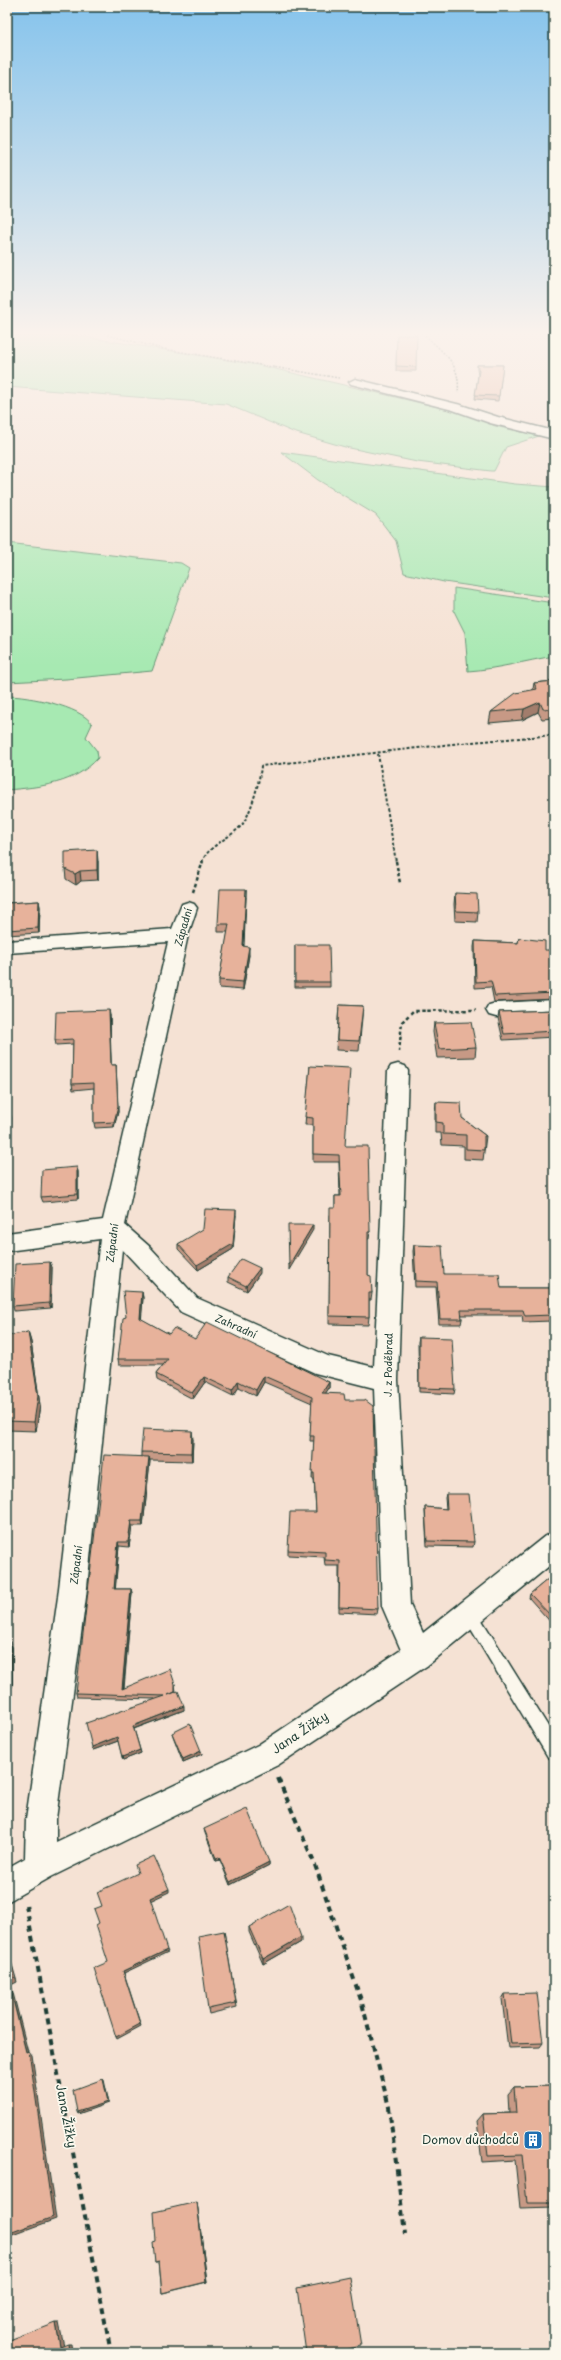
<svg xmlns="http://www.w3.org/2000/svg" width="561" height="2360" font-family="'Playpen Sans',sans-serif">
<rect width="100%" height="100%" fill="#f5e2d4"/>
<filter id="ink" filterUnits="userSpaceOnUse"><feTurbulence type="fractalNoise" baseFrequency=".025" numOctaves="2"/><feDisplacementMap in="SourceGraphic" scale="8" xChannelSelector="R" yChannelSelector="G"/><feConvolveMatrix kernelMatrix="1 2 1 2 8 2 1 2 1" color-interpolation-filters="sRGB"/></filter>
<g filter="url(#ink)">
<g fill="#a7e9b2" stroke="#639373">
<polygon points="7,335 73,335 258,365 438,407 475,417 495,426 539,436 506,447 494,471 491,471 417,462 345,447 293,432 226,404 7,387"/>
<polygon points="281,452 515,484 554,487 554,598 444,582 404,573 396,541 376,515 318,480"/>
<polygon points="7,543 181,563 189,568 152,671 66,679 7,682"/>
<path d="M 454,588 L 554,603 L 552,614 L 554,616 L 554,656 C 525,661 497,669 468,671 L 465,633 L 454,611 Z"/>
<path d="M 7,696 C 27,696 81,706 92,724 L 86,737 L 97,751 L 98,758 C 75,784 40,787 7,790 Z"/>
</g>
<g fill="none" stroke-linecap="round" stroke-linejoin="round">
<defs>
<polygon id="lane" points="470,1607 475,1609 554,1736 554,1759 548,1757 465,1619 462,1614 465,1609"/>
<g id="street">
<polygon points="355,379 461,405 498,417 554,431 554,439 490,423 453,410 351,384 349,382"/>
<path d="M 188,902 L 194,904 L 197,908 L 188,935 L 125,1225 L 150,1247 L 197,1298 L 328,1356 L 374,1367 L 388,1071 L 391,1066 L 398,1064 L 405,1066 L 408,1071 L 398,1380 L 410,1605 L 423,1633 L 545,1536 L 554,1532 L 554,1562 L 428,1665 L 278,1765 L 51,1877 L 7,1902 L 7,1868 L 25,1858 L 26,1819 L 58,1597 L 100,1239 L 7,1251 L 7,1233 L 103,1220 L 168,942 L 7,953 L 7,941 L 172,929 L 182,904 ZM 122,1249 L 181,1312 L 315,1373 L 374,1388 L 382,1606 L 401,1650 L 258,1745 L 56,1842 L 56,1819 L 86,1597 Z"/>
<polygon points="554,1000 554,1014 496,1017 489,1015 486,1010 489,1005 496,1003"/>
</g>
</defs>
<use href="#lane" stroke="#1f3d34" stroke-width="3"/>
<use href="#street" stroke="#1f3d34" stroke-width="3"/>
<g stroke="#1f3d34" stroke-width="1.5" stroke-dasharray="2 1.5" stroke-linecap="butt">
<polyline points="107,335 164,349 339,378"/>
<path d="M 425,335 C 444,354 461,363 458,393"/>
</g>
<g stroke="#1f3d34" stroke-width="2" stroke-dasharray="3 2" stroke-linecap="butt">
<polyline points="378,754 396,862"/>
<path d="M 202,862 C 208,846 228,839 240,827 C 250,818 260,780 261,766 L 461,743 L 554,735"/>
</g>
<g stroke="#1f3d34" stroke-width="2.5" stroke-dasharray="3.5 2.5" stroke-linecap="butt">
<polyline points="396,861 400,883"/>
<polyline points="193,892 203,861"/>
<polyline points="399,1052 402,1022 413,1011 476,1010"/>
</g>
<g stroke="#1f3d34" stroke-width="4" stroke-dasharray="6 4.5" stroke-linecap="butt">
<polyline points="278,1778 315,1865 362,2003 389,2107 405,2234"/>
<polyline points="26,1905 111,2353"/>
</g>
<use href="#lane" fill="#fbf7ec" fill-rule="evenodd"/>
<use href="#street" fill="#fbf7ec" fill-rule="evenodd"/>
</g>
<g fill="#c79985" stroke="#1f3d34">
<polygon points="397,335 416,367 416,371 396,371"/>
<polygon points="477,365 503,365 498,401 475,399 478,375 477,369"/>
<polygon points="554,681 554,718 542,719 538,712 522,720 489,723 491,712 533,689 534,683"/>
<polygon points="98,861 98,880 81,881 76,885 66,879 65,869"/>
<polygon points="455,893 478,912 477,922 455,921 454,904"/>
<polygon points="246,897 244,946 249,955 243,990 219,988 219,980 228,932 218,932 218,924"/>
<polygon points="39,901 40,907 39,933 7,935 7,903"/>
<polygon points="519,938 545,950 551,968 554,968 554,999 494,1002 491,987 475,988 474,947 475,941 518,943"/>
<polygon points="295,945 330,982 330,987 295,987"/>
<polygon points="339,1005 363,1006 359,1051 336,1050"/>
<polygon points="554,1010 554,1037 503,1040 498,1018 499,1012"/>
<polygon points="110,1015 111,1065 116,1065 118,1112 114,1127 95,1128 94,1123 94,1088 73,1090 72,1084 73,1044 56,1045 55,1040"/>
<polygon points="434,1023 476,1047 475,1057 437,1058 433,1032"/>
<polygon points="310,1066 345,1146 370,1232 369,1239 368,1239 368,1275 372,1293 371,1300 369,1300 369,1317 368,1325 329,1324 330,1215 335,1208 335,1196 340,1196 339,1162 313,1162 313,1125 305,1125"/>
<polygon points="436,1102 462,1118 486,1136 483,1160 464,1159 464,1146 442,1145 441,1133 435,1133 435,1112"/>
<polygon points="10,1112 11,1118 9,1158 7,1158 7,1113"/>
<polygon points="77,1167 78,1172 78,1199 43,1202 41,1197"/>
<polygon points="236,1215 233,1249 198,1270 178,1249 178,1244"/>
<polygon points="414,1245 444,1274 501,1288 554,1288 554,1329 552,1321 523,1322 522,1315 461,1315 462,1319 461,1324 439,1324 436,1287 415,1287 413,1251"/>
<polygon points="52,1267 51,1308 14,1311 13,1306"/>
<polygon points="260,1273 247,1291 228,1282 228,1277"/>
<polygon points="142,1292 143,1298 141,1319 169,1334 195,1339 329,1382 329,1388 325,1393 345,1400 378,1609 377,1614 339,1612 339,1566 325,1566 324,1557 288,1555 288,1550 316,1512 314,1479 312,1479 314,1441 310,1441 312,1403 264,1382 256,1396 239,1387 233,1396 205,1382 193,1399 157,1380 156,1374 163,1365 119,1365 118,1359 126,1317"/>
<polygon points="28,1332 31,1342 40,1405 36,1431 7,1430 7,1336"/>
<polygon points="419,1337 455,1389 454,1394 419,1392 418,1342"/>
<polygon points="193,1439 192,1461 150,1460 143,1526 132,1526 129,1547 119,1546 115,1589 131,1589 132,1593 124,1689 175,1684 176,1692 184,1710 134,1729 141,1753 123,1760 118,1741 93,1750 92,1747 155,1699 77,1697 76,1693 141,1456 141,1452"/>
<polygon points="446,1494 474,1542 473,1547 427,1546 425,1512 425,1507 446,1509 445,1498"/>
<polygon points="554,1574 554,1626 529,1598 530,1594"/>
<polygon points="7,1640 12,1647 12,1687 7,1687"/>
<polygon points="172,1733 201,1751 202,1754 183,1762 173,1736"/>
<polygon points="204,1829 269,1862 269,1865 230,1885 220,1860 216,1861 205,1833"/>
<polygon points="249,1927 301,1942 263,1964 249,1932"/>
<polygon points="224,1931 237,2007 209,2014 208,2009"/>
<polygon points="505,1994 543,2043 540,2047 508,2048 502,1999"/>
<polygon points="554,2086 554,2207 520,2208 515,2160 482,2162 477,2121 483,2114 509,2113 508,2094 514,2087"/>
<polygon points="197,2203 207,2282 163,2293 162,2293 159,2262 155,2262 156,2242"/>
</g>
<g fill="#a27d6c" stroke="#1f3d34">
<polygon points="540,702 538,712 522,720 524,709"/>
<polygon points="97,850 98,861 98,880 97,870"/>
<polygon points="80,871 81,881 76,885 75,874"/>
<polygon points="246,889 246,897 243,954 243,946"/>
<polygon points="39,901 40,907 39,933 38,928"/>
<polygon points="249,947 249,955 243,990 243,982"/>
<polygon points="109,1010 110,1015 111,1070 111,1065"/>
<polygon points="116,1065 118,1112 114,1127 114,1122"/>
<polygon points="10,1112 11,1118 9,1158 8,1153"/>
<polygon points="77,1167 78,1172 78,1199 77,1194"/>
<polygon points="236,1210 236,1215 233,1249 198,1270 197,1265"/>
<polygon points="313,1225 313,1230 289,1270 289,1265"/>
<polygon points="50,1262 52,1267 51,1308 49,1303"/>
<polygon points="260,1268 260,1273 247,1291 246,1286"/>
<polygon points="142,1292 143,1298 141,1324 140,1318"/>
<polygon points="28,1332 31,1342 40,1405 36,1431 34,1422"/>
<polygon points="264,1376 264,1382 256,1396 256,1390"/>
<polygon points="204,1377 205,1382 193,1399 192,1393"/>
<polygon points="238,1381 239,1387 233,1396 232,1390"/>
<polygon points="329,1382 329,1388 322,1399 322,1393"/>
<polygon points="192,1431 193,1439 192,1461 191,1453"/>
<polygon points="149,1457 150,1462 143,1526 142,1521"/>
<polygon points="131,1521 132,1526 129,1547 128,1542"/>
<polygon points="118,1542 119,1546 115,1593 114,1589"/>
<polygon points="131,1589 132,1593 123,1693 122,1689"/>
<polygon points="9,1639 12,1647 12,1687 9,1679"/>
<polygon points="184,1706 184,1710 133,1729 133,1726"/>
<polygon points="117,1737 118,1741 93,1750 92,1747"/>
<polygon points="140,1750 141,1753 123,1760 122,1757"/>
<polygon points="201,1751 202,1754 183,1762 183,1759"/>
<polygon points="219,1857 220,1860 216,1861 216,1858"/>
<polygon points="269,1862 269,1865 230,1885 230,1882"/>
<polygon points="169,1889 169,1892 150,1901 150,1898"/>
<polygon points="301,1937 301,1942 263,1964 263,1959"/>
<polygon points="7,1947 17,1982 11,1985 29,2056 26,2052 8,1980"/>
<polygon points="167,1950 168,1952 124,1973 141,2026 117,2039 116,2037 123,1971"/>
<polygon points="29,2051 32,2055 56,2219 7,2237"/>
<polygon points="103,2079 104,2080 109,2103 78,2114 77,2112"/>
<polygon points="197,2202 197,2203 207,2282 206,2282"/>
<polygon points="56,2323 59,2323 64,2347 60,2347"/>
<polygon points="68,2344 71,2344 72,2353 69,2353"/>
</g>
<g fill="#e7b29b" stroke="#1f3d34">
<polygon points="397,335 417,335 416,367 396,366"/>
<polygon points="477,365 503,365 499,396 475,395 479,371"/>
<polygon points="554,681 554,708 543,709 540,702 524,709 491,712 516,693 537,689 534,683"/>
<polygon points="97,850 97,870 80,871 75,874 65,869 65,852"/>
<polygon points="220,889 246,889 243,946 249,947 243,982 219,980 229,924 218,924"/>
<polygon points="455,893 477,894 478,912 456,911"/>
<polygon points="39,901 38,928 7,930 7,903"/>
<polygon points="519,938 545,941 545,950 552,950 551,968 554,968 554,993 495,996 491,981 476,982 475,941 518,943"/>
<polygon points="295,945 329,945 330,982 295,982"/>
<polygon points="339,1005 363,1006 359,1041 337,1040"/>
<polygon points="109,1010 111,1065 116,1065 118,1107 114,1122 94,1123 94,1083 72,1084 73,1039 55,1040 56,1012"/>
<polygon points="554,1010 554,1031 504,1034 499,1012"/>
<polygon points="471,1022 476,1047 439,1049 434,1023"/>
<polygon points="310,1066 350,1068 345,1146 368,1146 370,1232 368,1232 368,1275 371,1276 372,1293 369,1293 369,1317 329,1316 330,1208 335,1208 335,1196 341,1196 339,1155 313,1154 313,1118 305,1117"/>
<polygon points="436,1102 461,1103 462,1118 486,1136 484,1136 484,1150 466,1149 466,1135 443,1134 443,1123 436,1122"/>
<polygon points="10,1112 8,1153 7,1153 7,1113"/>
<polygon points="77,1167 77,1194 41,1197 42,1170"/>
<polygon points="205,1209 236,1210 233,1244 197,1265 178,1244 203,1229"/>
<polygon points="288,1225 313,1225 289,1265"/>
<polygon points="414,1245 442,1246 444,1274 499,1274 501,1288 554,1288 554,1318 553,1315 525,1316 523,1310 461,1310 462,1319 440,1319 437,1282 416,1281"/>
<polygon points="241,1259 260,1268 246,1286 228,1277"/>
<polygon points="50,1262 49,1303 13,1306 15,1264"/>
<polygon points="123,1291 142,1292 140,1318 169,1334 174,1328 195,1339 207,1322 329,1382 322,1393 344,1394 345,1400 365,1400 373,1406 378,1609 339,1607 340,1561 325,1560 325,1552 288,1550 290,1512 316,1512 314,1473 312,1473 314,1436 310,1436 312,1397 264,1376 256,1390 238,1381 232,1390 204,1377 192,1393 156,1374 168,1359 118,1359 123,1318 126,1317"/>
<polygon points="28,1332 38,1396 34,1422 7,1421 7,1336"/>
<polygon points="419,1337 452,1338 455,1389 419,1388"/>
<polygon points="143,1429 192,1431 191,1453 141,1452"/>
<polygon points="104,1455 149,1457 142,1521 131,1521 128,1542 118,1542 114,1589 131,1589 122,1689 170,1669 175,1684 175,1692 168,1695 178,1691 184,1706 133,1726 140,1750 122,1757 117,1737 92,1747 86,1723 165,1696 76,1693"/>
<polygon points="446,1494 469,1494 474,1542 427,1541 425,1507 447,1509"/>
<polygon points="554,1574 554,1619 530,1594"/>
<polygon points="9,1639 9,1679 7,1679 7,1640"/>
<polygon points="190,1724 201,1751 183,1759 172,1733"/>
<polygon points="247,1809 269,1862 230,1882 219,1857 216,1858 204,1829"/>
<polygon points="154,1856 169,1889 150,1898 167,1950 123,1971 140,2024 116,2037 94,1968 108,1962 96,1925 99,1923 94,1909 102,1906 97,1892 138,1873 135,1865"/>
<polygon points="289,1904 301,1937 263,1959 249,1927"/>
<polygon points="224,1931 236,2003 208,2009 198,1936"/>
<polygon points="7,1955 13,1978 8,1980 26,2052 29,2051 53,2217 7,2234"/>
<polygon points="537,1993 543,2043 511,2044 505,1994"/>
<polygon points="103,2079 108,2102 77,2112 73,2090"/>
<polygon points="554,2086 554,2203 527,2203 522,2155 488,2156 483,2114 516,2113 514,2087"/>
<polygon points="197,2202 206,2282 162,2293 159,2261 155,2262 153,2243 156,2242 154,2212"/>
<polygon points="350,2277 361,2346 331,2353 306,2353 297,2288"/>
<polygon points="56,2323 60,2347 68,2344 69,2353 7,2353 7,2342"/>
<polygon points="230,2351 230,2353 223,2353"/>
</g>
</g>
<linearGradient id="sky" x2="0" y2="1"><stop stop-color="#85c3ec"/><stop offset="0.5" stop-color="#faf2ec"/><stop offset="1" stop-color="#faf2ec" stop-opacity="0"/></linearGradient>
<rect width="561" height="666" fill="url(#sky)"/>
<defs>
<symbol id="building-square" viewBox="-11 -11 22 22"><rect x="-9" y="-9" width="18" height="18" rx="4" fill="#1f6fb2" stroke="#fbf7ec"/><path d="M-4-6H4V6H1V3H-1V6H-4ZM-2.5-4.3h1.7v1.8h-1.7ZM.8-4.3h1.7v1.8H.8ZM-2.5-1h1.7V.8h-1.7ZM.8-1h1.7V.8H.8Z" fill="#fff"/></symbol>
</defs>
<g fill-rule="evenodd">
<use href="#building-square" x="522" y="2129" width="22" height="22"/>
</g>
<g text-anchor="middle" stroke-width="3.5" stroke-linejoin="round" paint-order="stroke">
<g font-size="10" fill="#1f3d34" stroke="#fbf7ec">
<text transform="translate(183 927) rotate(-74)" y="4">Západní</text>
<text transform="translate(112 1243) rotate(-83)" y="4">Západní</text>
<text transform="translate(236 1326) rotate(24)" y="4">Zahradní</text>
<text transform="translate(388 1365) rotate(-89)" y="4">J. z Poděbrad</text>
<text transform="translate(76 1565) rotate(-83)" y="4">Západní</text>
</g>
<g font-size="12" fill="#1f3d34" stroke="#fbf7ec">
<text transform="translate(300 1733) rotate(-34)" y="4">Jana Žižky</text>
<text transform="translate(66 2116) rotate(79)" y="4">Jana Žižky</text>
</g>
<g font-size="12" fill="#1f3d34" stroke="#fbf7ec" text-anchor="end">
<text x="519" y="2144">Domov důchodců</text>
</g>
</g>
<rect width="561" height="2360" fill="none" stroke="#fbf7ec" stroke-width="24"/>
<rect x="12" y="12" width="537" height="2336" fill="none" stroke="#1f3d34" stroke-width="1.5" filter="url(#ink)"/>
</svg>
